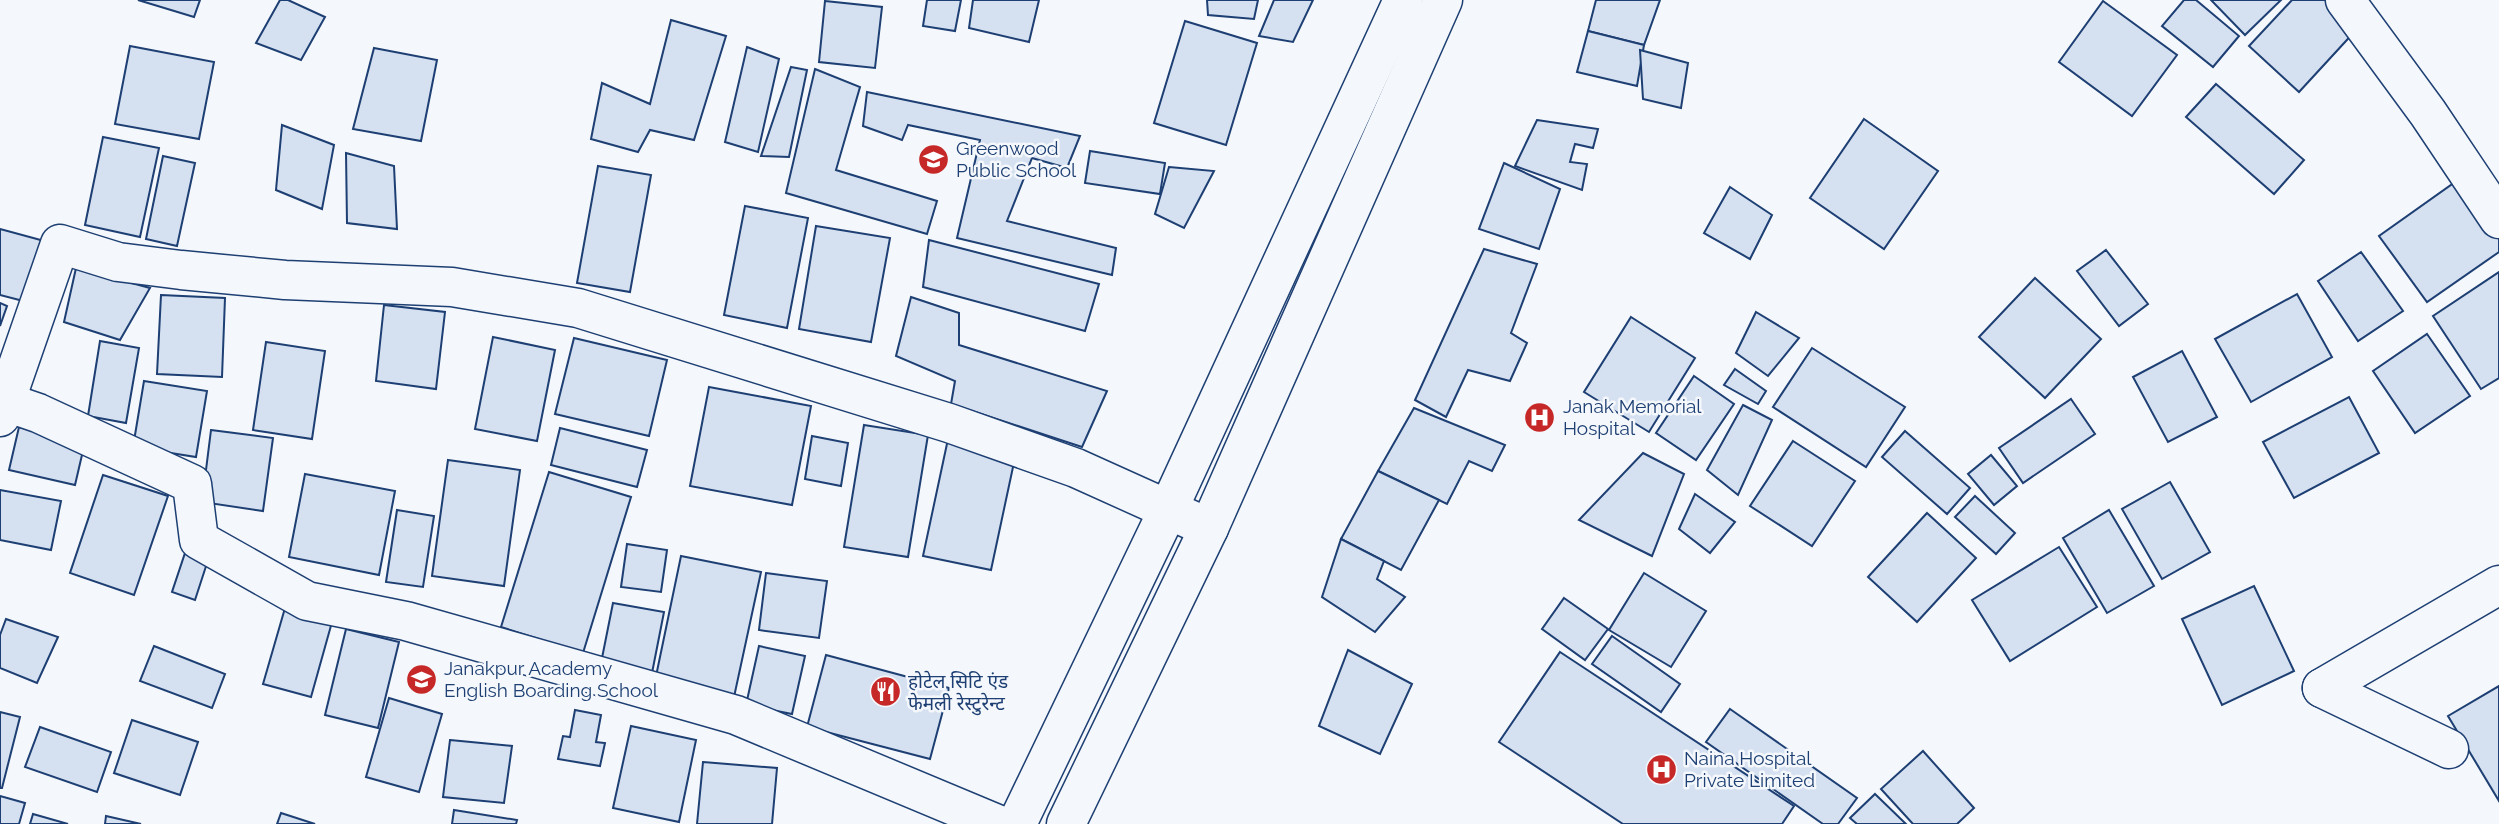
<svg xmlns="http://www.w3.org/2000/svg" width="2499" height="824" font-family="Raleway,'Noto Sans Devanagari',sans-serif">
<rect width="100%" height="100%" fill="#f4f7fb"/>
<g fill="#d5e0f0" stroke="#1d3f73" stroke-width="2">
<polygon points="138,0 200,0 194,17"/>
<polygon points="280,0 288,0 325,17 301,60 256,43"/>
<polygon points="927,0 961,0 955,31 923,26"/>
<polygon points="973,0 1039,0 1029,42 969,28"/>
<polygon points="1207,0 1258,0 1254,19 1208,15"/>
<polygon points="1274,0 1313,0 1293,42 1259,36"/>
<polygon points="1596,0 1660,0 1644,45 1588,31"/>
<polygon points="2184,0 2196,0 2239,36 2213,67 2162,26"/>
<polygon points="2211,0 2281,0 2245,35"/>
<polygon points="2292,0 2325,0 2357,29 2299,92 2249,46"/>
<polygon points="825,1 882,7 875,68 819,62"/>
<polygon points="2103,1 2177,55 2132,116 2059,62"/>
<polygon points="671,20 726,36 694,140 650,130 638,152 591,139 602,83 650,104"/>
<polygon points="1185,21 1257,43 1226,145 1154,123"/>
<polygon points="1588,31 1644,45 1637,86 1577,72"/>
<polygon points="130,46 214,62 199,139 115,124"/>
<polygon points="747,47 779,59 758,152 725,142"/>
<polygon points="374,48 437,60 421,141 353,129"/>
<polygon points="1640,50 1688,63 1681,108 1643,99"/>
<polygon points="791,67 807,70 789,157 761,156"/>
<polygon points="815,69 860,87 836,170 937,201 927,234 786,193"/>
<polygon points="2216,84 2304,160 2274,194 2186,117"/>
<polygon points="867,92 1080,136 1067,168 1032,158 1007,221 1116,248 1112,275 957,238 980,140 908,125 902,140 863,126"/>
<polygon points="1864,119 1938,171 1884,249 1810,198"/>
<polygon points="1537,120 1598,129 1593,148 1575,144 1570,162 1587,164 1582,190 1515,166"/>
<polygon points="282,125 334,145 322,209 276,190"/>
<polygon points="103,137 159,148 140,237 85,225"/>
<polygon points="1090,151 1165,163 1160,194 1085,183"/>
<polygon points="346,153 394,166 397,229 347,223"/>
<polygon points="163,156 195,163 177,246 146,239"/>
<polygon points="1504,163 1560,189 1539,249 1479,229"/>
<polygon points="598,166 651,175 630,292 577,283"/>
<polygon points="1169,167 1214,171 1184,228 1155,214"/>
<polygon points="2458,180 2499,237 2499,252 2427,302 2379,236"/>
<polygon points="1730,187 1772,215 1750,259 1704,233"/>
<polygon points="745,206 808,218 787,328 724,315"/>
<polygon points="816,226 890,238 871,342 799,329"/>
<polygon points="0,229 48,242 31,303 0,295"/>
<polygon points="929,240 1099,284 1085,331 923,287"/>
<polygon points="1484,249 1537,264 1511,333 1527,343 1510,381 1468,370 1446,417 1415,400"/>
<polygon points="2106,250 2148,304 2119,326 2077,271"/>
<polygon points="2361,252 2403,311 2358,341 2318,281"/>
<polygon points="76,268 150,288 120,340 64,322"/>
<polygon points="2499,272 2499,378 2481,389 2433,316"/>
<polygon points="2035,278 2101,339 2045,398 1979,337"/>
<polygon points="2297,294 2332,357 2251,402 2215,339"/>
<polygon points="161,295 225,298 222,377 157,374"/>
<polygon points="911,297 959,313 959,345 1107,391 1082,447 951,404 955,381 896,356"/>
<polygon points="0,303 7,306 0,326"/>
<polygon points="384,305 445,312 436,389 376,381"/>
<polygon points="1756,312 1799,338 1768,376 1736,353"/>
<polygon points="1631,317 1695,358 1649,432 1584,392"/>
<polygon points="2427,334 2470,396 2415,433 2373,371"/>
<polygon points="493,337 555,350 537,441 475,429"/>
<polygon points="574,338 667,360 649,436 555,414"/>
<polygon points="100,341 139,348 126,423 88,416"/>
<polygon points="266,342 325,351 312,439 253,430"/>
<polygon points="1812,348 1905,407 1866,467 1773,407"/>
<polygon points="2182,351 2217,417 2168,442 2133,377"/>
<polygon points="1735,369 1766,391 1758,404 1724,385"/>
<polygon points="1694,376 1734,404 1696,460 1656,433"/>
<polygon points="144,381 207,391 196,457 133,447"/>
<polygon points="709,387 811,406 792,505 690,486"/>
<polygon points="2349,397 2379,453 2294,498 2263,442"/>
<polygon points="2071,399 2095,434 2023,483 1999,448"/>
<polygon points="1743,405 1772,420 1738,495 1707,470"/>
<polygon points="1414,408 1505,445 1492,471 1469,461 1447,504 1378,471"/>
<polygon points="864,425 928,435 908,557 844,547"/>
<polygon points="19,427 85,442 75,485 9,470"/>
<polygon points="560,428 647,450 637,487 551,465"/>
<polygon points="211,430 273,438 263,511 202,502"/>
<polygon points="1905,431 1970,488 1947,514 1882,457"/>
<polygon points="812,436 848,443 841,486 805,479"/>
<polygon points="948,439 1016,453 991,570 923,556"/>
<polygon points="1793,441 1855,481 1812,546 1750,506"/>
<polygon points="1643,453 1684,474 1652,556 1579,520"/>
<polygon points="1991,455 2017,486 1994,505 1968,474"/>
<polygon points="448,460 520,470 504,586 432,576"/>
<polygon points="1378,471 1439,500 1401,570 1341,539"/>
<polygon points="549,472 631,497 583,653 501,627"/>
<polygon points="305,474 395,491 379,575 289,557"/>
<polygon points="103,475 168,496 134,595 70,573"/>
<polygon points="2170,482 2210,552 2162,579 2122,509"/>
<polygon points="0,490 61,501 51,550 0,540"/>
<polygon points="1695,494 1735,522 1710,553 1679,529"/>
<polygon points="1975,496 2015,533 1996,554 1955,517"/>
<polygon points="397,510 434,516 423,587 386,582"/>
<polygon points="2109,510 2154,586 2107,613 2063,538"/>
<polygon points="1927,513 1976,558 1917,622 1868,577"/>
<polygon points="1341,539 1384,561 1377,579 1405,597 1375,632 1322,597"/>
<polygon points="627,544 667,550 661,592 621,587"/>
<polygon points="2059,547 2097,607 2010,661 1972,600"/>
<polygon points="186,550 209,557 195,600 172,592"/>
<polygon points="681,556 761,572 734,697 655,681"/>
<polygon points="766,573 827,581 819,638 759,630"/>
<polygon points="1644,573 1706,611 1671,667 1609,630"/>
<polygon points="2254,586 2294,671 2222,705 2182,619"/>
<polygon points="1564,598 1608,629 1585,660 1542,629"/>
<polygon points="613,603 664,612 652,673 601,663"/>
<polygon points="285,608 332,622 311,697 263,684"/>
<polygon points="6,619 58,637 37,683 0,668 0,635"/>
<polygon points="346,629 399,642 378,728 325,715"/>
<polygon points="1612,636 1680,684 1661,712 1592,664"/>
<polygon points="154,646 225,674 212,708 140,681"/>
<polygon points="759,646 805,656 792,714 746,705"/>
<polygon points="1348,650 1412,684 1380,754 1319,726"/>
<polygon points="1560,652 1794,806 1782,824 1623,824 1499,742"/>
<polygon points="826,655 949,688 930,759 807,727"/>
<polygon points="2499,686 2499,801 2448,716"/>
<polygon points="389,698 442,714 419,792 366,777"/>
<polygon points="1730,709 1857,798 1838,824 1823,824 1706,742"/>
<polygon points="575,710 601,715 596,742 605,743 600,766 558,759 563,736 570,737"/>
<polygon points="0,712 20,717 2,788 0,788"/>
<polygon points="132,720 198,742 180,795 114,773"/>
<polygon points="631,726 696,740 679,822 613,808"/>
<polygon points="40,727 111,752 97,792 25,767"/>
<polygon points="450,740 512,746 504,803 443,797"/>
<polygon points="1923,751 1974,808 1957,824 1913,824 1881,789"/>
<polygon points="703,762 777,768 772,824 697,824"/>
<polygon points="1875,794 1906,824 1857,824 1850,818"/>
<polygon points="0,796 25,803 19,824 0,824"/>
<polygon points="454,810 517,820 516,824 452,824"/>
<polygon points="281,813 315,824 277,824"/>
<polygon points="33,814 68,824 30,824"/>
<polygon points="106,816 141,824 105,824"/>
</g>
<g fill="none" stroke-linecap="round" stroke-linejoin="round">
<defs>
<g id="minor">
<polyline points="0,400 38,413 192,484 199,540 307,601 406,621 736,715 997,824"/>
<polyline points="0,417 60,244 118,262 181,270 285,280 452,287 578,308 949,423 1076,468 1209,528"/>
<polyline points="2322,688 2499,585"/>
<polyline points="2322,688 2449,749"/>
<polyline points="1017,824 1168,510 1403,0"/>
</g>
<polyline id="major" points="2345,0 2428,113 2499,219"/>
<polyline id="highway" points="1066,824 1209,528 1443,0"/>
</defs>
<use href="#minor" stroke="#1d3f73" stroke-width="41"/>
<use href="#major" stroke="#1d3f73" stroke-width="41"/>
<use href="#highway" stroke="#1d3f73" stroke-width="41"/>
<use href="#minor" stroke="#f4f7fb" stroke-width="38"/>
<use href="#major" stroke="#f4f7fb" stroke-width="38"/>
<use href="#highway" stroke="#f4f7fb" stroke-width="38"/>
</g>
<defs>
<symbol id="school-disc" viewBox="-11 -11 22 22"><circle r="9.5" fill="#c62828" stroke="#f4f7fb"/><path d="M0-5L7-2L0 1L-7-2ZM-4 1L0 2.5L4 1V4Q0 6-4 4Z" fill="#fff"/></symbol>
<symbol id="hospital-disc" viewBox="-11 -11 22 22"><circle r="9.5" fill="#c62828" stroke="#f4f7fb"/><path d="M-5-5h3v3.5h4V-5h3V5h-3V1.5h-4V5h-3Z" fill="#fff"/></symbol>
<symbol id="restaurant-disc" viewBox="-11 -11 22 22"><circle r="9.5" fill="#c62828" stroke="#f4f7fb"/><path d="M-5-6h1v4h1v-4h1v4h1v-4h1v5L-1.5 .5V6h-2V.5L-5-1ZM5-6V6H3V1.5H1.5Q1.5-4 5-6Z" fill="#fff"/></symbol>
</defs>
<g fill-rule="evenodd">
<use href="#school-disc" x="916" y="142" width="35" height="35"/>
<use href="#hospital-disc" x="1522" y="400" width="35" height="35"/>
<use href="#school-disc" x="404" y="662" width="35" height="35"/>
<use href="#restaurant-disc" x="868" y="674" width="35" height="35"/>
<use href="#hospital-disc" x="1644" y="752" width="35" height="35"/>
</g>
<g text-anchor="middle" stroke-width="5" stroke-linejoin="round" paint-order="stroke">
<g font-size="19" fill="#1d3f73" stroke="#f4f7fb" text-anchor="start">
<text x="956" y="155">Greenwood<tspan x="956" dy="22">Public School</tspan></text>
<text x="1563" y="413">Janak Memorial<tspan x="1563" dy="22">Hospital</tspan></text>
<text x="444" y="675">Janakpur Academy<tspan x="444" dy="22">English Boarding School</tspan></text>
<text x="908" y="688">होटेल सिटि एंड<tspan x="908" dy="22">फेमली रेस्टुरेन्ट</tspan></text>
<text x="1684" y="765">Naina Hospital<tspan x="1684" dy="22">Private Limited</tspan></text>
</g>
</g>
</svg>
